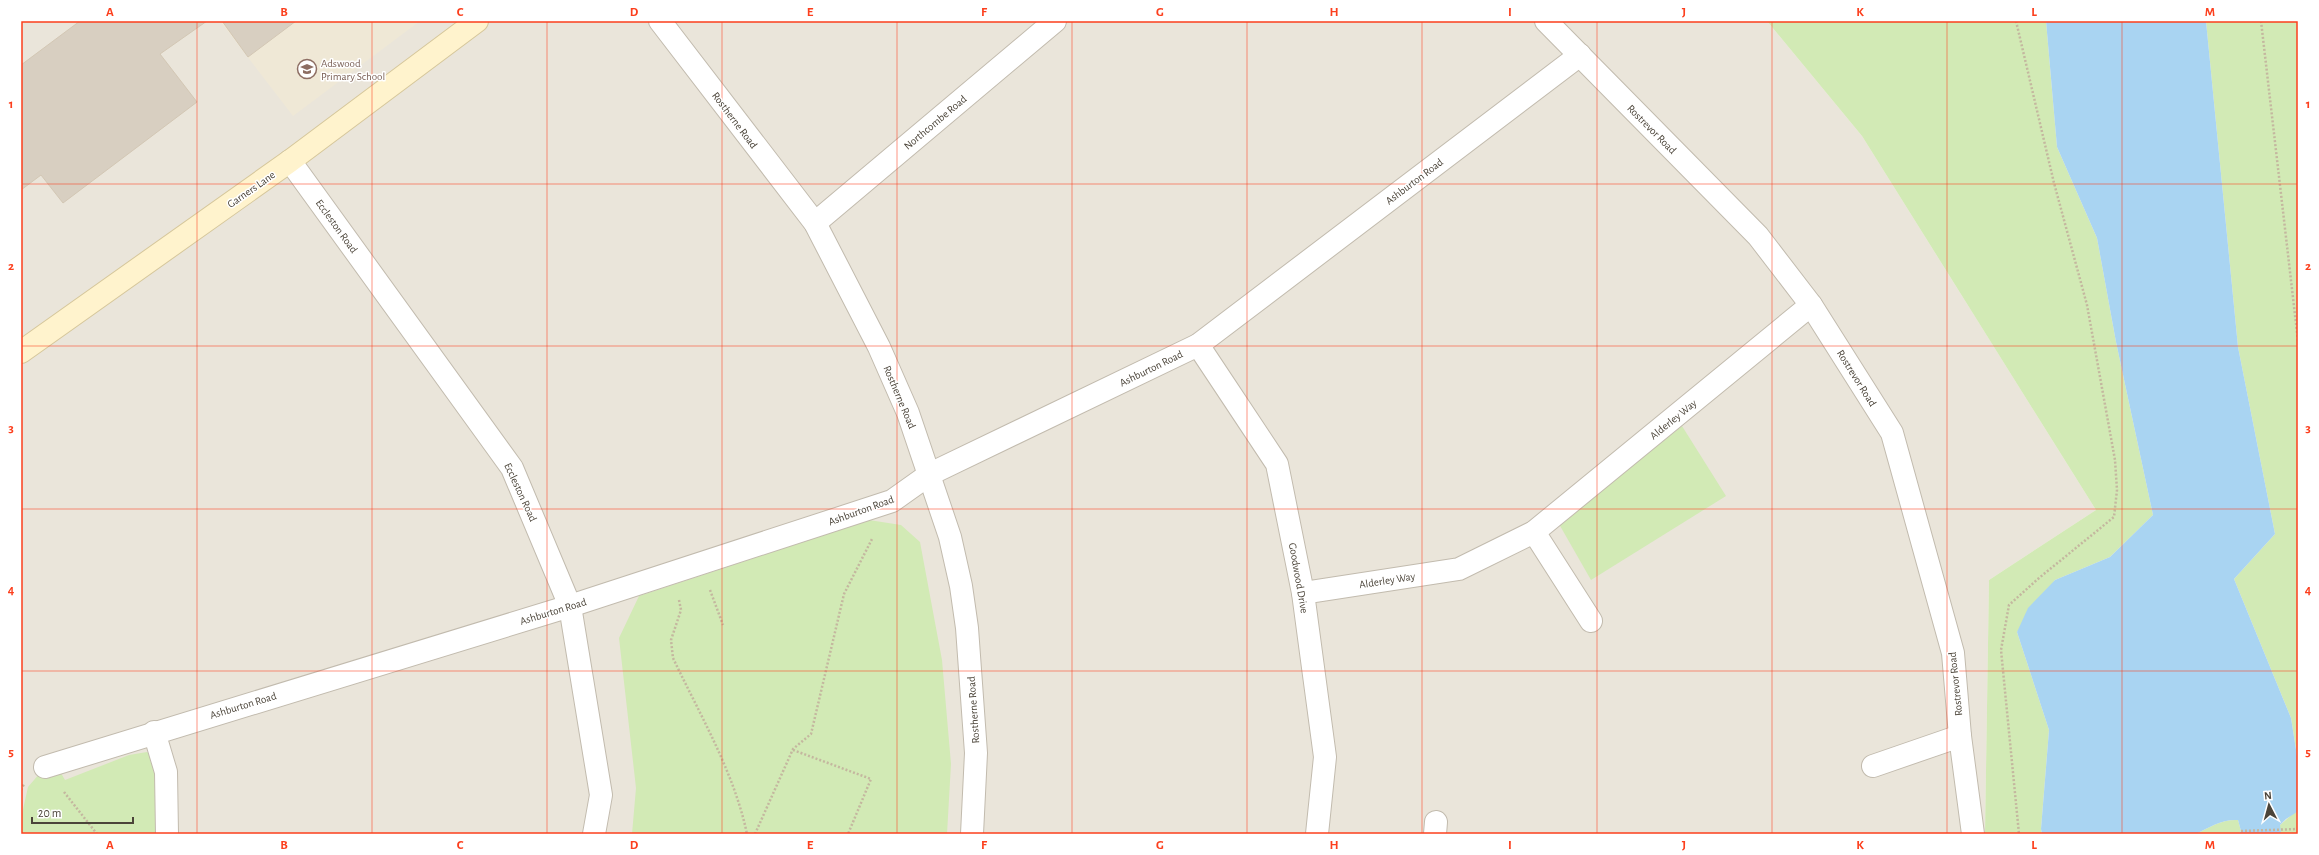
<svg xmlns="http://www.w3.org/2000/svg" width="2319" height="855" font-family="'Alegreya Sans',sans-serif">
<rect width="100%" height="100%" fill="#f6f3ec"/>
<polygon fill="#eae5da" points="21,21 1767,21 1862,136 2096,510 1989,580 1985,834 21,834"/>
<polygon fill="#efe8d6" points="220,21 420,21 293,116"/>
<g fill="#d2eab5">
<polygon points="1767,21 2046,21 2057,147 2097,238 2116,342 2153,515 2110,557 2055,580 2017,632 2049,730 2041,829 2042,834 1985,834 1989,580 2096,510 1862,136"/>
<polygon points="2206,21 2298,21 2298,762 2291,718 2234,579 2275,534 2238,347"/>
<polygon points="1682,426 1726,496 1591,580 1559,524"/>
<polygon points="869,520 901,525 920,542 942,660 951,764 947,834 632,834 636,788 619,638 639,596"/>
<polygon points="147,752 154,758 157,766 157,834 21,834 22,814 28,787 40,773 58,768 65,780 129,755"/>
<path d="M 2298,809 L 2298,834 L 2241,831 L 2238,834 L 2196,834 C 2210,827 2222,819 2238,820 L 2241,831 L 2280,831 L 2280,825 Z"/>
</g>
<path fill="#a9d4f2" d="M 2046,21 L 2206,21 L 2238,347 L 2275,534 L 2234,579 L 2291,718 L 2298,762 L 2297,812 L 2286,819 L 2280,825 L 2281,834 L 2238,834 L 2241,831 L 2238,820 C 2222,819 2210,827 2196,834 L 2042,834 L 2041,829 L 2049,730 L 2017,632 L 2028,608 L 2055,580 L 2110,557 L 2153,515 L 2116,342 L 2097,238 L 2057,147 Z"/>
<g fill="#d8cfc1" stroke="#d3c7b4">
<polygon points="80,21 207,21 160,54 197,102 63,203 41,175 21,190 21,65"/>
<polygon points="222,21 296,21 248,57"/>
</g>
<g fill="none" stroke-linecap="round" stroke-linejoin="round">
<defs>
<g id="street">
<polyline points="660,21 815,223 879,347 908,413 950,537 961,586 967,628 976,753 972,834"/>
<polyline points="1546,21 1758,236 1811,305 1892,433 1953,653 1960,736 1973,834"/>
<polyline points="290,161 512,468 570,606 601,795 594,834"/>
<polyline points="815,223 1055,21"/>
<polyline points="1198,345 1277,464 1303,593 1325,757 1317,834"/>
<polyline points="1534,532 1591,621"/>
<polyline points="1303,593 1459,569 1534,532 1811,305"/>
<polyline points="154,732 166,772 167,834"/>
<polyline points="1873,766 1960,736"/>
<polyline points="45,767 570,606 892,501 930,474 1198,345 1580,55"/>
<polyline points="1435,834 1436,822"/>
</g>
<polyline id="secondary" points="21,352 290,161 477,21"/>
</defs>
<use href="#street" stroke="#c2bbae" stroke-width="24"/>
<use href="#secondary" stroke="#d6c79b" stroke-width="24"/>
<g stroke="#c4b79f" stroke-width="2.5" stroke-dasharray="2 2" stroke-linecap="butt">
<polyline points="2016,21 2054,183 2087,305 2115,460 2117,490 2114,517 2039,578 2009,605 2001,650 2019,834"/>
<polyline points="2261,21 2298,341"/>
<polyline points="710,590 723,625"/>
<path d="M 679,600 L 681,610 L 671,640 L 673,658 C 700,715 734,772 747,834"/>
<polyline points="793,750 871,779 848,834"/>
<polyline points="21,790 24,784"/>
<polyline points="64,792 97,834"/>
<polyline points="2241,831 2298,829"/>
<polyline points="755,834 793,749 811,734 844,594 872,539"/>
</g>
<use href="#street" stroke="#fff" stroke-width="22"/>
<use href="#secondary" stroke="#fff3cd" stroke-width="22"/>
</g>
<path fill="none" stroke="#fc3f1d" stroke-width="1" stroke-opacity="0.55" d="M 197,21 L 197,834M 372,21 L 372,834M 547,21 L 547,834M 722,21 L 722,834M 897,21 L 897,834M 1072,21 L 1072,834M 1247,21 L 1247,834M 1422,21 L 1422,834M 1597,21 L 1597,834M 1772,21 L 1772,834M 1947,21 L 1947,834M 2122,21 L 2122,834M 21,184 L 2298,184M 21,346 L 2298,346M 21,509 L 2298,509M 21,671 L 2298,671"/>
<defs>
<symbol id="school-ring" viewBox="-11 -11 22 22"><circle r="9.5" fill="#fff" stroke="#8d6e63" stroke-width="1.5"/><path d="M0-5L7-2L0 1L-7-2ZM-4 1L0 2.5L4 1V4Q0 6-4 4Z" fill="#8d6e63"/></symbol>
</defs>
<g fill-rule="evenodd">
<use href="#school-ring" x="296" y="58" width="22" height="22"/>
</g>
<g text-anchor="middle" stroke-width="3" stroke-linejoin="round" paint-order="stroke">
<g font-size="11" fill="#785e54" stroke="#fff" text-anchor="start">
<text x="321" y="67">Adswood<tspan x="321" dy="13">Primary School</tspan></text>
</g>
<g font-size="11" fill="#4b4439" stroke="#fff">
<text transform="translate(735 120) rotate(53)" y="4">Rostherne Road</text>
<text transform="translate(935 122) rotate(-40)" y="4">Northcombe Road</text>
<text transform="translate(1652 129) rotate(45)" y="4">Rostrevor Road</text>
<text transform="translate(1414 181) rotate(-37)" y="4">Ashburton Road</text>
<text transform="translate(251 189) rotate(-35)" y="4">Garners Lane</text>
<text transform="translate(337 226) rotate(54)" y="4">Eccleston Road</text>
<text transform="translate(1151 368) rotate(-26)" y="4">Ashburton Road</text>
<text transform="translate(1857 378) rotate(58)" y="4">Rostrevor Road</text>
<text transform="translate(900 397) rotate(67)" y="4">Rostherne Road</text>
<text transform="translate(1673 419) rotate(-39)" y="4">Alderley Way</text>
<text transform="translate(521 492) rotate(65)" y="4">Eccleston Road</text>
<text transform="translate(861 510) rotate(-20)" y="4">Ashburton Road</text>
<text transform="translate(1299 578) rotate(80)" y="4">Goodwood Drive</text>
<text transform="translate(1387 580) rotate(-9)" y="4">Alderley Way</text>
<text transform="translate(553 611) rotate(-17)" y="4">Ashburton Road</text>
<text transform="translate(1955 684) rotate(-96)" y="4">Rostrevor Road</text>
<text transform="translate(243 705) rotate(-17)" y="4">Ashburton Road</text>
<text transform="translate(973 710) rotate(-94)" y="4">Rostherne Road</text>
</g>
</g>
<rect width="2319" height="855" fill="none" stroke="#ffffff" stroke-width="44"/>
<g transform="translate(2269 805) rotate(354)" stroke="#ffffff" stroke-width="3" paint-order="stroke">
<path d="M0-3L7 15L0 10L-7 15Z" fill="#4b4439"/>
<text y="-6" font-size="11" font-weight="bold" text-anchor="middle" fill="#4b4439">N</text>
</g>
<path d="M32 817v6h101v-6" fill="none" stroke="#4b4439" stroke-width="2"/>
<text x="38" y="817" font-size="12" fill="#4b4439" stroke="#ffffff" stroke-width="3" paint-order="stroke">20 m</text>
<rect x="22" y="22" width="2275" height="811" fill="none" stroke="#fc3f1d" stroke-width="1.5"/>
<g font-size="13" text-anchor="middle" font-weight="bold" fill="#fc3f1d">
<text x="110" y="16">A</text>
<text x="284" y="16">B</text>
<text x="460" y="16">C</text>
<text x="634" y="16">D</text>
<text x="810" y="16">E</text>
<text x="984" y="16">F</text>
<text x="1160" y="16">G</text>
<text x="1334" y="16">H</text>
<text x="1510" y="16">I</text>
<text x="1684" y="16">J</text>
<text x="1860" y="16">K</text>
<text x="2034" y="16">L</text>
<text x="2210" y="16">M</text>
<text x="11" y="108">1</text>
<text x="2308" y="108">1</text>
<text x="11" y="270">2</text>
<text x="2308" y="270">2</text>
<text x="11" y="432">3</text>
<text x="2308" y="432">3</text>
<text x="11" y="594">4</text>
<text x="2308" y="594">4</text>
<text x="11" y="756">5</text>
<text x="2308" y="756">5</text>
<text x="110" y="849">A</text>
<text x="284" y="849">B</text>
<text x="460" y="849">C</text>
<text x="634" y="849">D</text>
<text x="810" y="849">E</text>
<text x="984" y="849">F</text>
<text x="1160" y="849">G</text>
<text x="1334" y="849">H</text>
<text x="1510" y="849">I</text>
<text x="1684" y="849">J</text>
<text x="1860" y="849">K</text>
<text x="2034" y="849">L</text>
<text x="2210" y="849">M</text>
</g>
</svg>
